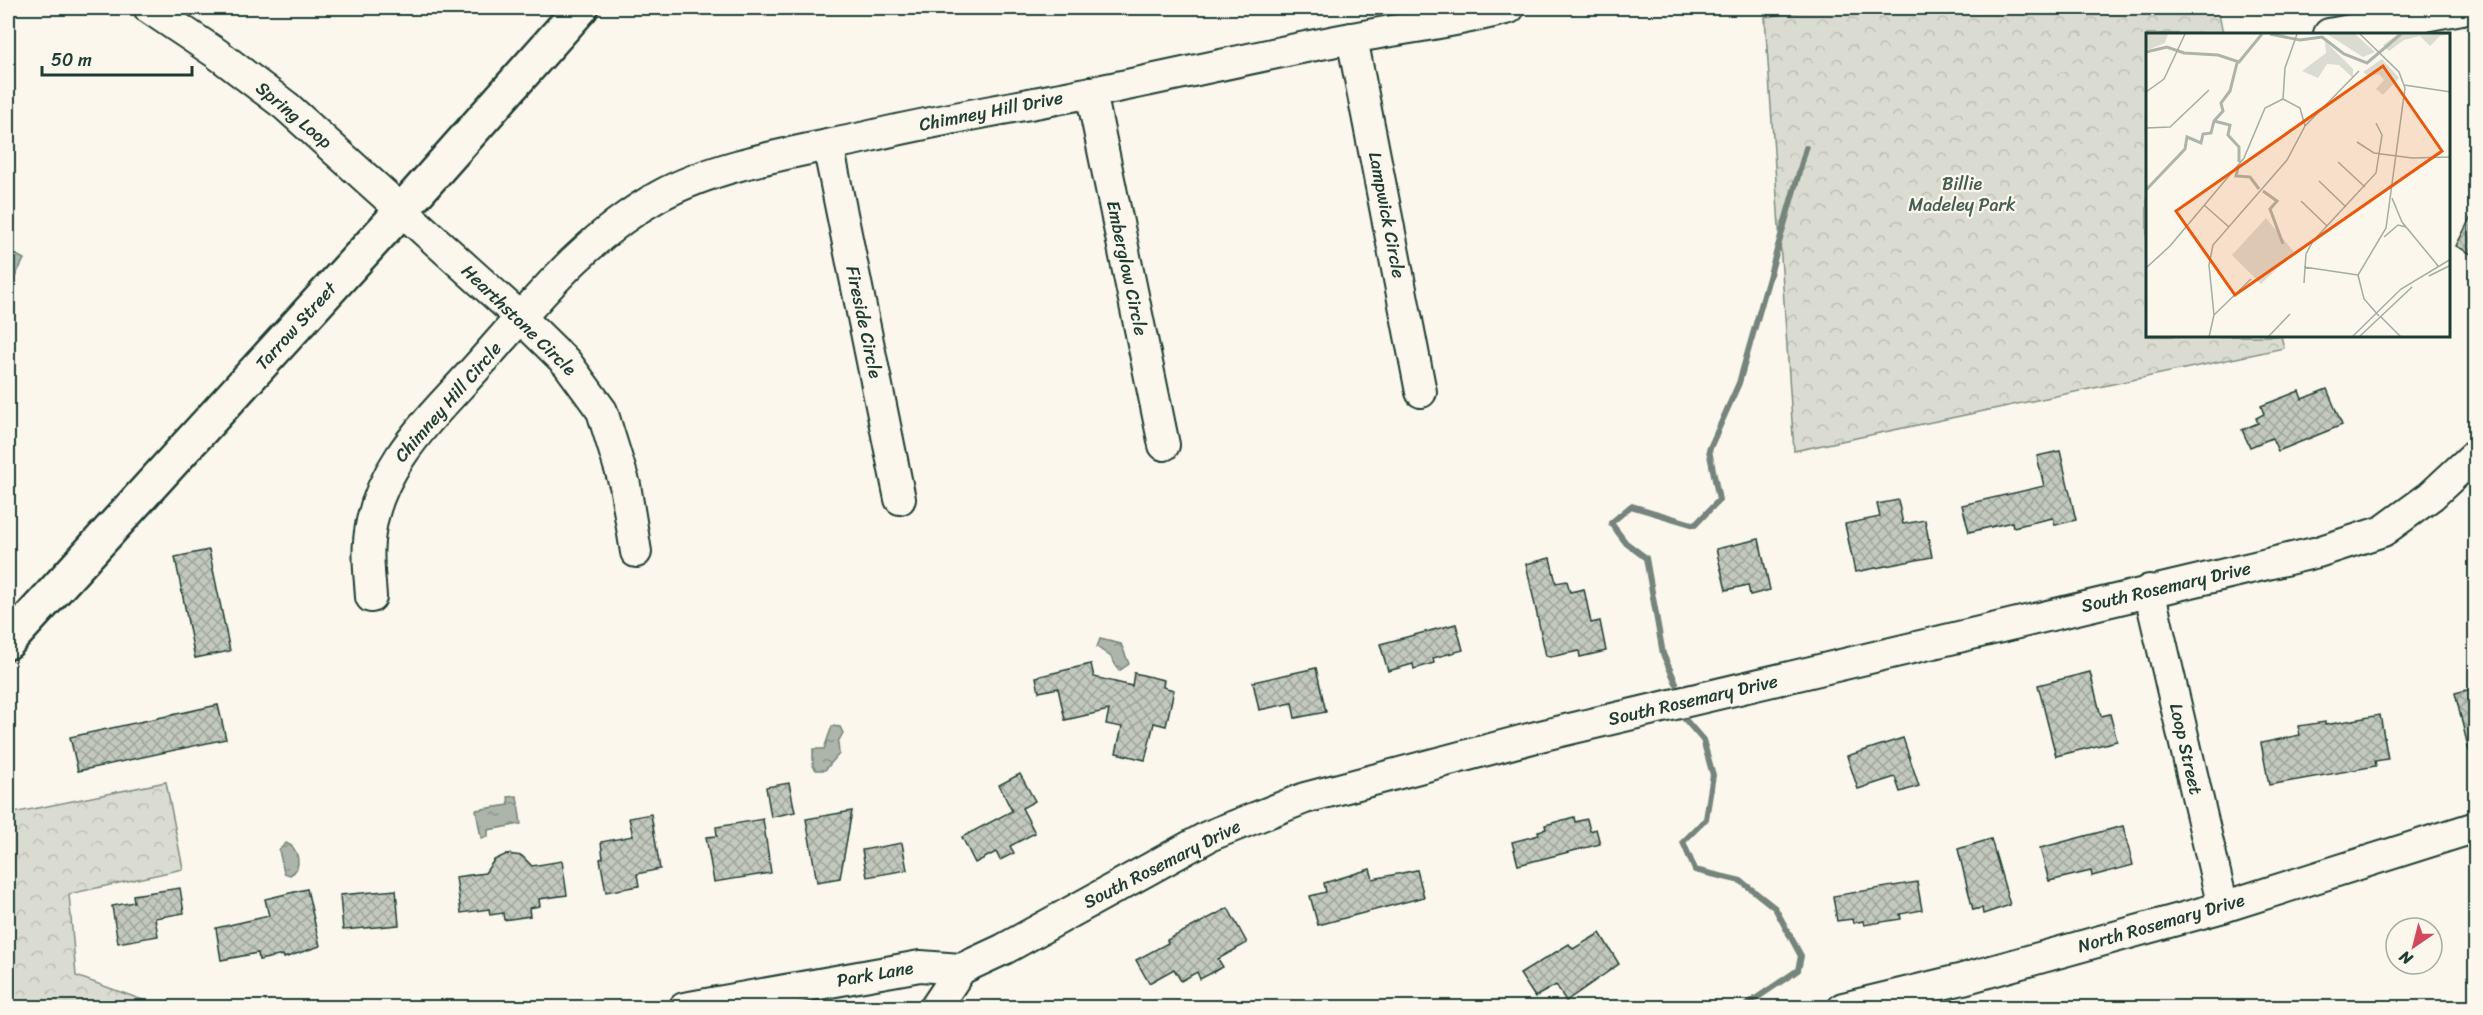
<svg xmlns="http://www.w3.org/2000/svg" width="2483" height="1015" font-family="Sriracha,sans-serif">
<defs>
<pattern id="forest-crowns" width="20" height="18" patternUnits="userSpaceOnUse" patternTransform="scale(1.5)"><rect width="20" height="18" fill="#dbdcd1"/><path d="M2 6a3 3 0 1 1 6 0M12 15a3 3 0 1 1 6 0" fill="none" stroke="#bcbeb4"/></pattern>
<pattern id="water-ripples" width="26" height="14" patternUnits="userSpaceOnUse" patternTransform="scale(1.5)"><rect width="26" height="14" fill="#adb4aa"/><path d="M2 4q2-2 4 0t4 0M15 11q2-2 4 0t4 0" fill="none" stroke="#8c948b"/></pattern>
<pattern id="building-cross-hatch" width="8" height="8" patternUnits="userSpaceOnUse" patternTransform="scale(1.5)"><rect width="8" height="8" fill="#c4c9be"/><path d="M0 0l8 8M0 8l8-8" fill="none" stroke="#9fa49b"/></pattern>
</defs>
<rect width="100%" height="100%" fill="#fbf7ec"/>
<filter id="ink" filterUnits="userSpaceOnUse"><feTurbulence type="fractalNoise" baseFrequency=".0167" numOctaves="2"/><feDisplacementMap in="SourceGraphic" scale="12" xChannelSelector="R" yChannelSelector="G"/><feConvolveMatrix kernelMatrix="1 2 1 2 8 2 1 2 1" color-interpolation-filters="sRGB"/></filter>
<g filter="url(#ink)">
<g fill="url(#forest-crowns)" stroke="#7d8c82" stroke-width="1.5">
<polygon points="1824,8 2218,8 2223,34 2147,34 2147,336 2281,336 2284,348 1794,451 1765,17"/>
<polygon points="166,782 183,869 69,894 76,976 162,1007 8,1007 8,814"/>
</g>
<g fill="url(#water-ripples)" stroke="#74847b" stroke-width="1.5">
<polygon points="9,251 24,259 8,291 8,255"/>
<polygon points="1100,639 1121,644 1129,664 1119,671 1111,657 1097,647"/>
<polygon points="832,726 840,727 843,733 838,742 839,754 825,770 816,770 813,766 813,749 824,749"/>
<polygon points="517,796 521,824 488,830 488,837 481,838 476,810 509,805 508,797"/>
<path d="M 286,843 C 299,848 303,868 290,875 L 284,873 L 279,850 Z"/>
</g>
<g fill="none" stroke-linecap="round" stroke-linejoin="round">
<g stroke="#74847b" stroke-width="6">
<polyline points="1676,683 1663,654 1646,558 1626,543 1611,523 1631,506 1695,525 1719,500 1709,450 1739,383 1806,148"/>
<polyline points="1683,717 1703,740 1713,775 1706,819 1683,842 1695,870 1741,881 1775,908 1801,956 1798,970 1742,1008"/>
</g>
</g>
<g fill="url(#building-cross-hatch)" stroke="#1f3d34" stroke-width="1.5">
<polygon points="2475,209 2475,256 2456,246"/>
<polygon points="2327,389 2342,425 2278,451 2272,438 2250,447 2242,430 2258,423 2256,418 2264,414 2261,406 2299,391 2302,399"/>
<polygon points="2060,451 2076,520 2055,525 2053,518 2013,527 2012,522 1969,532 1962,505 2044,486 2037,456"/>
<polygon points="1898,500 1903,524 1925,520 1932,557 1855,572 1845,524 1880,517 1877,504"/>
<polygon points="1759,539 1770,590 1750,595 1748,585 1726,590 1716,549"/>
<polygon points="209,550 230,651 195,658 175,557"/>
<polygon points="1550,558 1556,583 1567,581 1570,592 1584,589 1591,623 1600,621 1606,651 1580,657 1579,651 1550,657 1546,656 1526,564"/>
<polygon points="1456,624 1463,650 1433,658 1434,663 1414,669 1413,664 1388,671 1380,644"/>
<polygon points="1091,664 1094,677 1132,686 1134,673 1164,680 1163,687 1174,690 1166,726 1154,723 1145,760 1116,753 1122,727 1106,724 1109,710 1065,720 1058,688 1039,692 1036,677"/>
<polygon points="1316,668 1326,712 1295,718 1292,703 1259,710 1253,682"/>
<polygon points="2090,672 2101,716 2110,714 2117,741 2056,756 2038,685"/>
<polygon points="2475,688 2475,750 2469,751 2455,693"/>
<polygon points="218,705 226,739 78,771 70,737"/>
<polygon points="2380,715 2388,759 2375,761 2376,766 2269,785 2261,743 2300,735 2298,726 2325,722 2325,725"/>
<polygon points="1903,738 1919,786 1900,792 1895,777 1858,789 1847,756"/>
<polygon points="1020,774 1035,801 1022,808 1035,833 1010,846 1014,853 1000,860 996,852 975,863 962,837 1012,811 999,785"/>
<polygon points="789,783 795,812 771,817 766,787"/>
<polygon points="852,811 840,878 817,882 806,819"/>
<polygon points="651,814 660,869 637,874 639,886 606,892 600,859 603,858 601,842 633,836 629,818"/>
<polygon points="1574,817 1575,822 1587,819 1590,831 1596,829 1600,844 1518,865 1512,842 1539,835 1538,831 1546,829 1545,825"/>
<polygon points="763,819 771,873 714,882 706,837 717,836 716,827"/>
<polygon points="2123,826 2133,865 2092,876 2091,871 2049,881 2040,848"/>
<polygon points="1991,839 2010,905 1983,914 1982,908 1973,910 1958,849"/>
<polygon points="902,843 907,870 867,877 862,850"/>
<polygon points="507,854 522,856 532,866 562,861 567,895 539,899 540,906 529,908 530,916 504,920 503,913 490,915 489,909 461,913 456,877 485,873 494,860"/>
<polygon points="1370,869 1373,879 1417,870 1424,897 1318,925 1310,896 1326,892 1324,883"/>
<polygon points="1917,882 1922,910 1900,914 1901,919 1864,925 1863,921 1853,923 1852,919 1837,921 1833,896"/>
<polygon points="180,888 184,913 155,918 158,936 118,943 112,906 134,902 133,895"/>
<polygon points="307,889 320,946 284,958 283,955 259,960 258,953 221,960 216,928 269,916 265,899"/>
<polygon points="396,890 399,925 343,930 340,895"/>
<polygon points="1228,908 1247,943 1218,959 1223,967 1200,979 1197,972 1181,981 1174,969 1149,983 1136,960 1168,943 1167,940"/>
<polygon points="1600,933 1619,964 1566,1001 1556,985 1535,997 1520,974 1569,944 1573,949"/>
</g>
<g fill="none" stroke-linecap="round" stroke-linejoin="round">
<defs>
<g id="minor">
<polyline points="149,8 216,53 286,106 520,317 567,363 602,411 625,485 636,552"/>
<polyline points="2329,34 2467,8"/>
<polyline points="1352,38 1421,392"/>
<polyline points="1091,92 1164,445"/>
<polyline points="828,145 900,499"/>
<polyline points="2149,590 2223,907"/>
<path d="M 371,597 C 370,579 367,560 369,541 C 375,468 430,419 477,367 C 532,305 585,237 659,196 C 720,163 799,152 866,137 C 941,119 1017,107 1092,92 C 1179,75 1265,54 1352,38 C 1404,28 1457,22 1509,8"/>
<polyline points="684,1008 920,966 961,969"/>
<polyline points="935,1008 961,969 1004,949 1209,836 1305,798 1540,736 2318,552 2383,531 2431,496 2476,454"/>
<polyline points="1843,1008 1963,979 2223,907 2476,827"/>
</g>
<polyline id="major" points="8,642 401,211 581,8"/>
</defs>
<use href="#minor" stroke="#1f3d34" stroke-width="34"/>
<use href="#major" stroke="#1f3d34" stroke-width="38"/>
<use href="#minor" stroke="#fbf7ec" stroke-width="30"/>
<use href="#major" stroke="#fbf7ec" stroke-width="33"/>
</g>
</g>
<g text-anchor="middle" stroke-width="4.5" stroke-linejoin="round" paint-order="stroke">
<g font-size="18" fill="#1f3d34" stroke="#fbf7ec">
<text transform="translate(991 111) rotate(-11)" y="6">Chimney Hill Drive</text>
<text transform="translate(294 115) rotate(40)" y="6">Spring Loop</text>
<text transform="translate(1387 215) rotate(79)" y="6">Lampwick Circle</text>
<text transform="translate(1127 268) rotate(78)" y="6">Emberglow Circle</text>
<text transform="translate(519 320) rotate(44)" y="6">Hearthstone Circle</text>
<text transform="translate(864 322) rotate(78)" y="6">Fireside Circle</text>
<text transform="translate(296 326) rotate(-48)" y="6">Tarrow Street</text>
<text transform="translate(448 402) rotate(-49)" y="6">Chimney Hill Circle</text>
<text transform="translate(2166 587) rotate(-13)" y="6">South Rosemary Drive</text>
<text transform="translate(1693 700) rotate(-13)" y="6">South Rosemary Drive</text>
<text transform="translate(2186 749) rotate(77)" y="6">Loop Street</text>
<text transform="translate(1162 864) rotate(-27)" y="6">South Rosemary Drive</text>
<text transform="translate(2161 923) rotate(-16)" y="6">North Rosemary Drive</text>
<text transform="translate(875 974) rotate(-10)" y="6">Park Lane</text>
</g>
<g font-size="18" fill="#455d53" stroke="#fbf7ec">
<text x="1962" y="190">Billie<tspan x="1962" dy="21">Madeley Park</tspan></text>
</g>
</g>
<g transform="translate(2146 33)">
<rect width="304" height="304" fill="#fbf7ec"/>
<path d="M 0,1 L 22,1 L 19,10 L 4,16 L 0,16 ZM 181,1 L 209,1 L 229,19 L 217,24 ZM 252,1 L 305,1 L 294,3 L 284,13 L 274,3 L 258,7 L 243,18 L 237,12 ZM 179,8 L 207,36 L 207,45 L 193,32 L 181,31 L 172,45 L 156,38 L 180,20 ZM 236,26 L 253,45 L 237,62 L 230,56 L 238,47 L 233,41 L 223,43 L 217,39 ZM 120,185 L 148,219 L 115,251 L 86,222 Z" fill="#dbdcd1"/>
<path fill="none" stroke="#adb4aa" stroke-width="3" d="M 124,1 L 154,7 L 176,4 L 198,21 L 221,30 L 255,1M 0,19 L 21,14 L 38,20 L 72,22 L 93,29 L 116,1M 68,88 L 84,92 L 82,102 L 93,114 L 93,129M 92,135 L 90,143 L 104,144 L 113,156M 0,157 L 39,116 L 41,104 L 55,110 L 57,101 L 65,100 L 68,88 L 77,78 L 75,70 L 84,58 L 91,30M 117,158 L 131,168 L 124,176 L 137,211"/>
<path fill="none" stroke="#a3ada2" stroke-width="1.5" d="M 214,1 L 253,39 L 259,55 L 240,195 L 212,242 L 218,266 L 233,283M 258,52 L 305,59M 0,59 L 18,46 L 39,1M 137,66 L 139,35 L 151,1M 159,93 L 213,38M 0,95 L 24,94 L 63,57M 211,109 L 228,120 L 266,125 L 305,124M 192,129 L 219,154M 173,148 L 200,174M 246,165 L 256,189 L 293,234M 155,168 L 181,193M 58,172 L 83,194M 238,204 L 252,192 L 260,194M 158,234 L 212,242M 0,235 L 24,213 L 98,125 L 119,75 L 137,66M 283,243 L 305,232M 158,250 L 160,221 L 167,208 L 230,140 L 236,102 L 230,90M 68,282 L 105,246M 234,283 L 255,304M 63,304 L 68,282 L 63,232 L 67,212 L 141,127 L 159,93 L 154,75 L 137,66M 122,304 L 144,281M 206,304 L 255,256 L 305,226M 213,304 L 266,254"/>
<path fill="#e8590c" fill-opacity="0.15" stroke="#e8590c" stroke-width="3" d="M 237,33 L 296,118 L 89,262 L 30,178 Z"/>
<rect width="304" height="304" fill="none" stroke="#1f3d34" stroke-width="3"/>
</g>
<rect width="2483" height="1015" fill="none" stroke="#fbf7ec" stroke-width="30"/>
<rect x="15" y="15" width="2453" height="985" fill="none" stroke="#1f3d34" stroke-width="2" filter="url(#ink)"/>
<g transform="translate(2414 946) rotate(215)"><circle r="28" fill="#fbf7ec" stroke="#a3ada2" stroke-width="1.5"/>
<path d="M0-4.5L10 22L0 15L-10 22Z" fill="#d1495b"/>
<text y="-9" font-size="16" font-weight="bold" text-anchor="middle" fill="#1f3d34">N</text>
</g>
<path d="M42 66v9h150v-9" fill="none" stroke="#1f3d34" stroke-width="3"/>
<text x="51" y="66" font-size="18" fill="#1f3d34" stroke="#fbf7ec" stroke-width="4.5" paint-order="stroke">50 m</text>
</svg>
